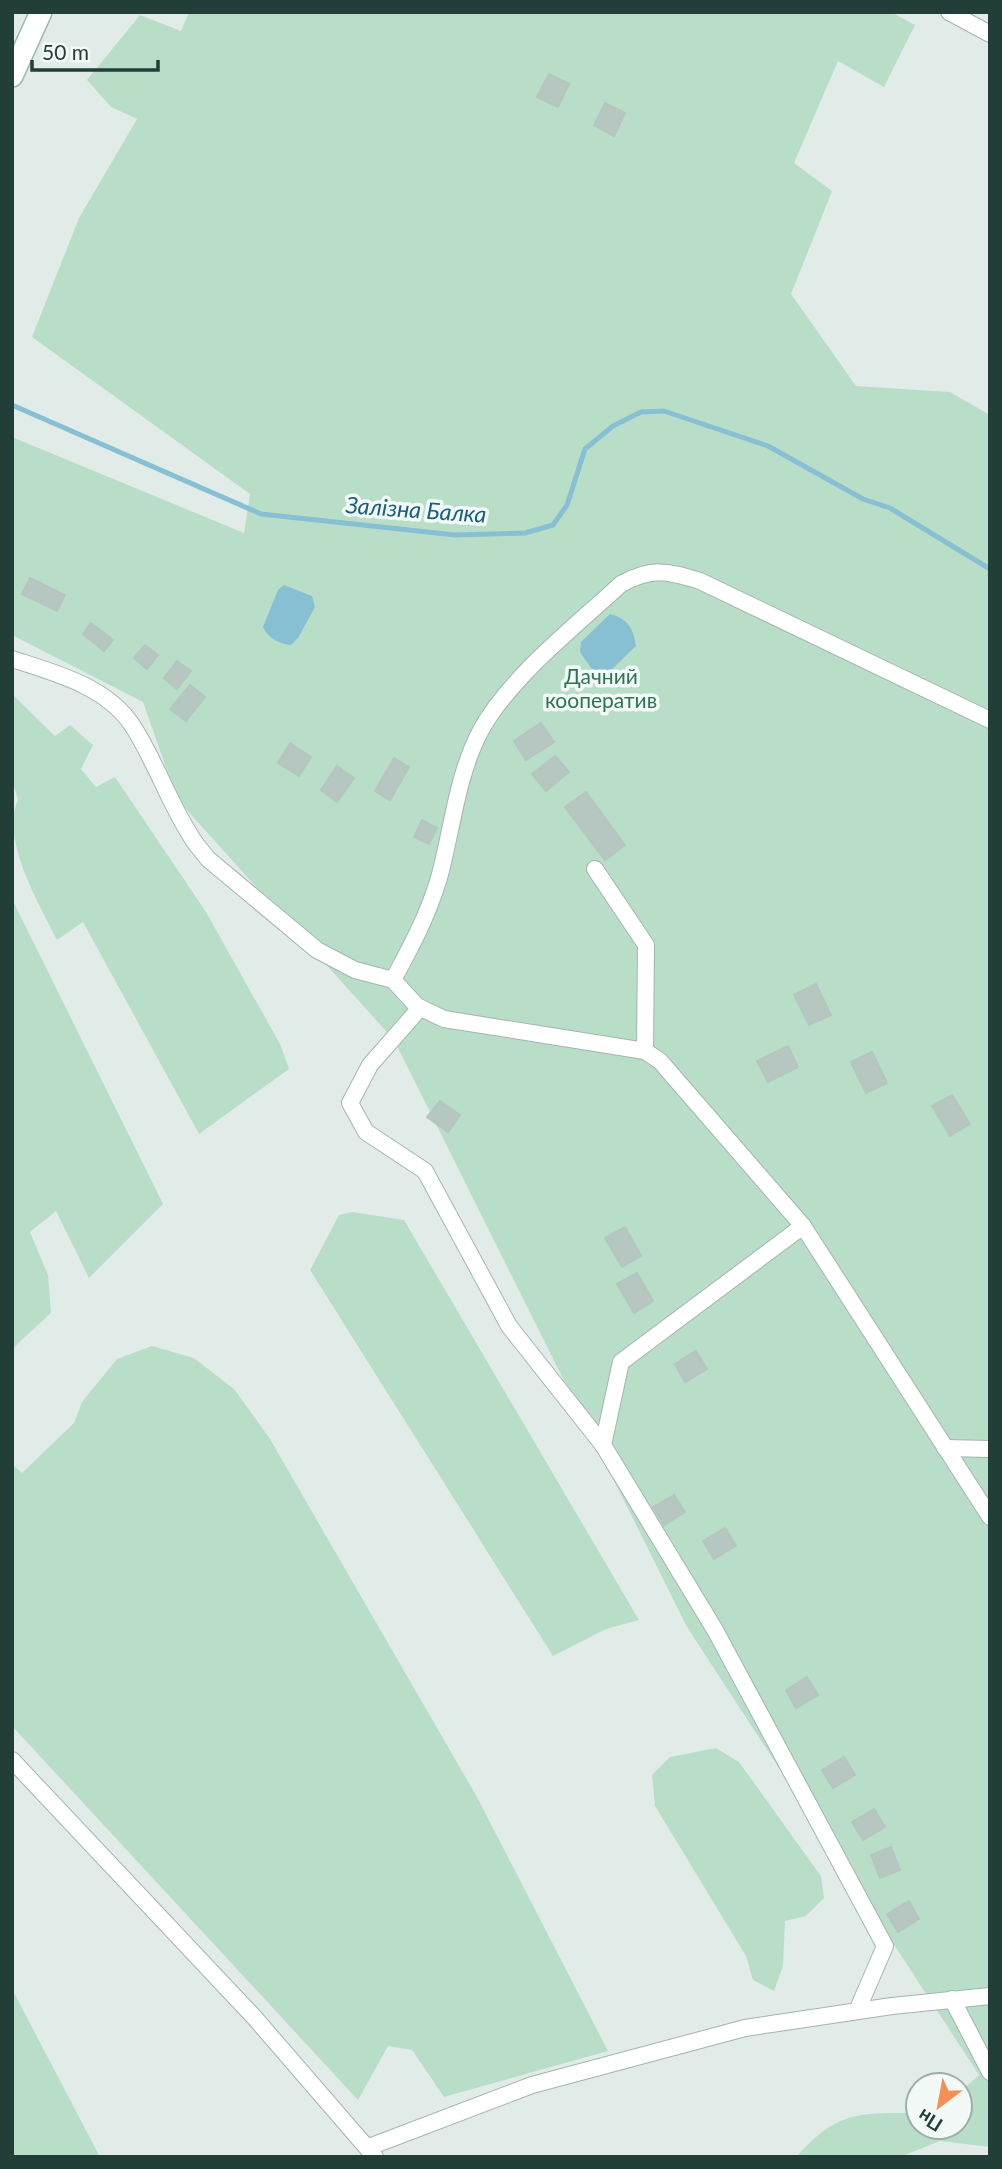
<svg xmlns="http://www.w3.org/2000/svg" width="1002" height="2169" font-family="Lato,sans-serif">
<rect width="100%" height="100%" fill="#e1ece9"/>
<g fill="#b9dec8">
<path d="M 189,12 L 891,12 L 915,25 L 884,87 L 838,61 L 794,163 L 832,191 L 791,294 L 856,386 L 950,392 L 990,415 L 990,2147 L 940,2141 L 900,2157 L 796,2157 C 838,2110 859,2113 918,2113 L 918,2127 L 960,2127 L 960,2092 L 979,2075 L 687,1627 L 394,1040 L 177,799 L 143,702 L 12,635 L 12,437 L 244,533 L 250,494 L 32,337 L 79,218 L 137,119 L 111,107 L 87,80 L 140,15 L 181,31 Z"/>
<path d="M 14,696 L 55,736 L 70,725 L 93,745 L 81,769 L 96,787 L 115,777 L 206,912 L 280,1044 L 289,1069 L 199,1134 L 83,922 L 57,940 C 39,904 0,838 18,800 L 12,779 Z"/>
<polygon points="12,899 163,1204 89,1278 56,1211 30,1232 48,1275 51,1313 12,1349"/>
<polygon points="352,1212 404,1220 639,1620 606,1629 553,1656 310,1270 339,1215"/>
<polygon points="152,1346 194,1358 235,1390 270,1439 477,1797 608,2051 444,2097 412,2050 388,2046 358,2100 12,1726 12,1464 22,1473 74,1423 82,1402 117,1359"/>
<polygon points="716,1748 739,1762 821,1876 824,1898 806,1916 785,1921 783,1966 774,1991 753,1980 746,1956 655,1806 652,1775 670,1757"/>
<polygon points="12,1989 100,2157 12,2157"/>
</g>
<g fill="#87bfd3">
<path d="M 284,585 L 312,596 L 315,607 L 298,638 L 291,645 C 279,644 268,638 263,627 L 278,590 Z"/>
<path d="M 610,614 C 628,619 633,628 636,646 L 609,672 L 600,674 L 591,668 L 580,652 L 581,642 Z"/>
</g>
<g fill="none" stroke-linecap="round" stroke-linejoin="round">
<polyline stroke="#87bfd3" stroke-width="5" points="12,405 261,514 455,535 525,533 553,525 567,505 585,449 613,426 641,412 664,411 768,446 863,499 890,508 990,569"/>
</g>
<g fill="#b6c7c2" stroke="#b3c6c0" stroke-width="2">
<polygon points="549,74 569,84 558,107 537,97"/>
<polygon points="605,103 625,113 614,136 594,125"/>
<polygon points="30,578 65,595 57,611 22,594"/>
<polygon points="91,623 113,640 104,651 83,634"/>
<polygon points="145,645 158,655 147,669 134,658"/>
<polygon points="177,661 191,671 177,689 164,678"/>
<polygon points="190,685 205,697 186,721 170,709"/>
<polygon points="541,723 554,742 526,760 514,741"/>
<polygon points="290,743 311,757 299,776 278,763"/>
<polygon points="555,756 569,772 546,791 532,774"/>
<polygon points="394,758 409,767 390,800 375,791"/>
<polygon points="337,766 354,778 337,802 321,790"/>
<polygon points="586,792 625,845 605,860 565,807"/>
<polygon points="422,820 437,828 429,844 414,837"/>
<polygon points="816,984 831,1015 809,1025 794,995"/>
<polygon points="788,1046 798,1067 768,1082 757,1061"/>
<polygon points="872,1052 887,1083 866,1093 851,1062"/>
<polygon points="952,1095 970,1124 950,1136 932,1106"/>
<polygon points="440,1101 460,1115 448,1132 427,1117"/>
<polygon points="625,1227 641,1256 622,1267 605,1238"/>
<polygon points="637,1273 653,1301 634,1313 617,1284"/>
<polygon points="696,1351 707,1369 685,1382 675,1364"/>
<polygon points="674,1495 685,1512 664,1525 653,1507"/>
<polygon points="725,1528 736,1546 714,1559 703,1541"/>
<polygon points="807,1677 818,1695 796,1708 786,1690"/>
<polygon points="844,1757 855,1775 833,1788 822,1770"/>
<polygon points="874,1809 885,1827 863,1840 852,1822"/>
<polygon points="891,1847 900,1870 880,1878 871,1855"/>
<polygon points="909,1901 919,1919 898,1932 887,1914"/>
</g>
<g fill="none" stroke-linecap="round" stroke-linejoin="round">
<defs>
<g id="street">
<polyline points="949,12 990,34"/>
<path d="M 12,659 C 55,673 106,686 132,725 C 157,763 170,807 196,844 L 208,859 L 317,950 L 355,970 L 393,980 L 417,1006 L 444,1019 L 645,1051 L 660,1061 L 803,1226 L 990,1517"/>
<polyline points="595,869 646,945 645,1051"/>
<path d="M 393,980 C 411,947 428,915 439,878 C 452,831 457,774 481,730 C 509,678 577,625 621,584 C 652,567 667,571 700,581 L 990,720"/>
<polyline points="420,1008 370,1065 350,1103 366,1132 425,1171 509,1326 603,1445"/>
<polyline points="803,1226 621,1362 603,1445 715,1630 885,1946 857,2011"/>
<polyline points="945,1448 990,1449"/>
<polyline points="12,1760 254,2017 375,2157"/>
<polyline points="952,1999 990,2072"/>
<polyline points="369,2147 532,2085 745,2028 892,2006 990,1996"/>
</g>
<polyline id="secondary" points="12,76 41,12"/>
</defs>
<use href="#street" stroke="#a4b4b1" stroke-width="18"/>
<use href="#secondary" stroke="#9fb8b2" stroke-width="24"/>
<use href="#street" stroke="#fff" stroke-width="16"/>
<use href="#secondary" stroke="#fff" stroke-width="21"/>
</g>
<g text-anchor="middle" stroke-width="7" stroke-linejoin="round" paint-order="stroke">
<g font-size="21" fill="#2a7650" stroke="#f2f9f6">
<text x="601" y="684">Дачний<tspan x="601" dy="24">кооператив</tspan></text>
</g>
<g font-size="23" font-style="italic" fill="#19607b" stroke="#f2f9f6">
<text transform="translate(416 510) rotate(4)" y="8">Залізна Балка</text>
</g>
</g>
<rect width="1002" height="2169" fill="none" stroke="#213e39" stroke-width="28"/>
<g transform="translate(939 2106) rotate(212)"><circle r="33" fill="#f2f9f6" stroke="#9eaeaa" stroke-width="2"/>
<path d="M0-5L12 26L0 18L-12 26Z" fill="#f68f55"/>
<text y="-10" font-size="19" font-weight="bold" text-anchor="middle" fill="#213e39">Пн</text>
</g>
<path d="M32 60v10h126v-10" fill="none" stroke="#213e39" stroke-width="3.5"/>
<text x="42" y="60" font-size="21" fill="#213e39" stroke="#f2f9f6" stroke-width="5" paint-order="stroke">50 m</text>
</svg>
